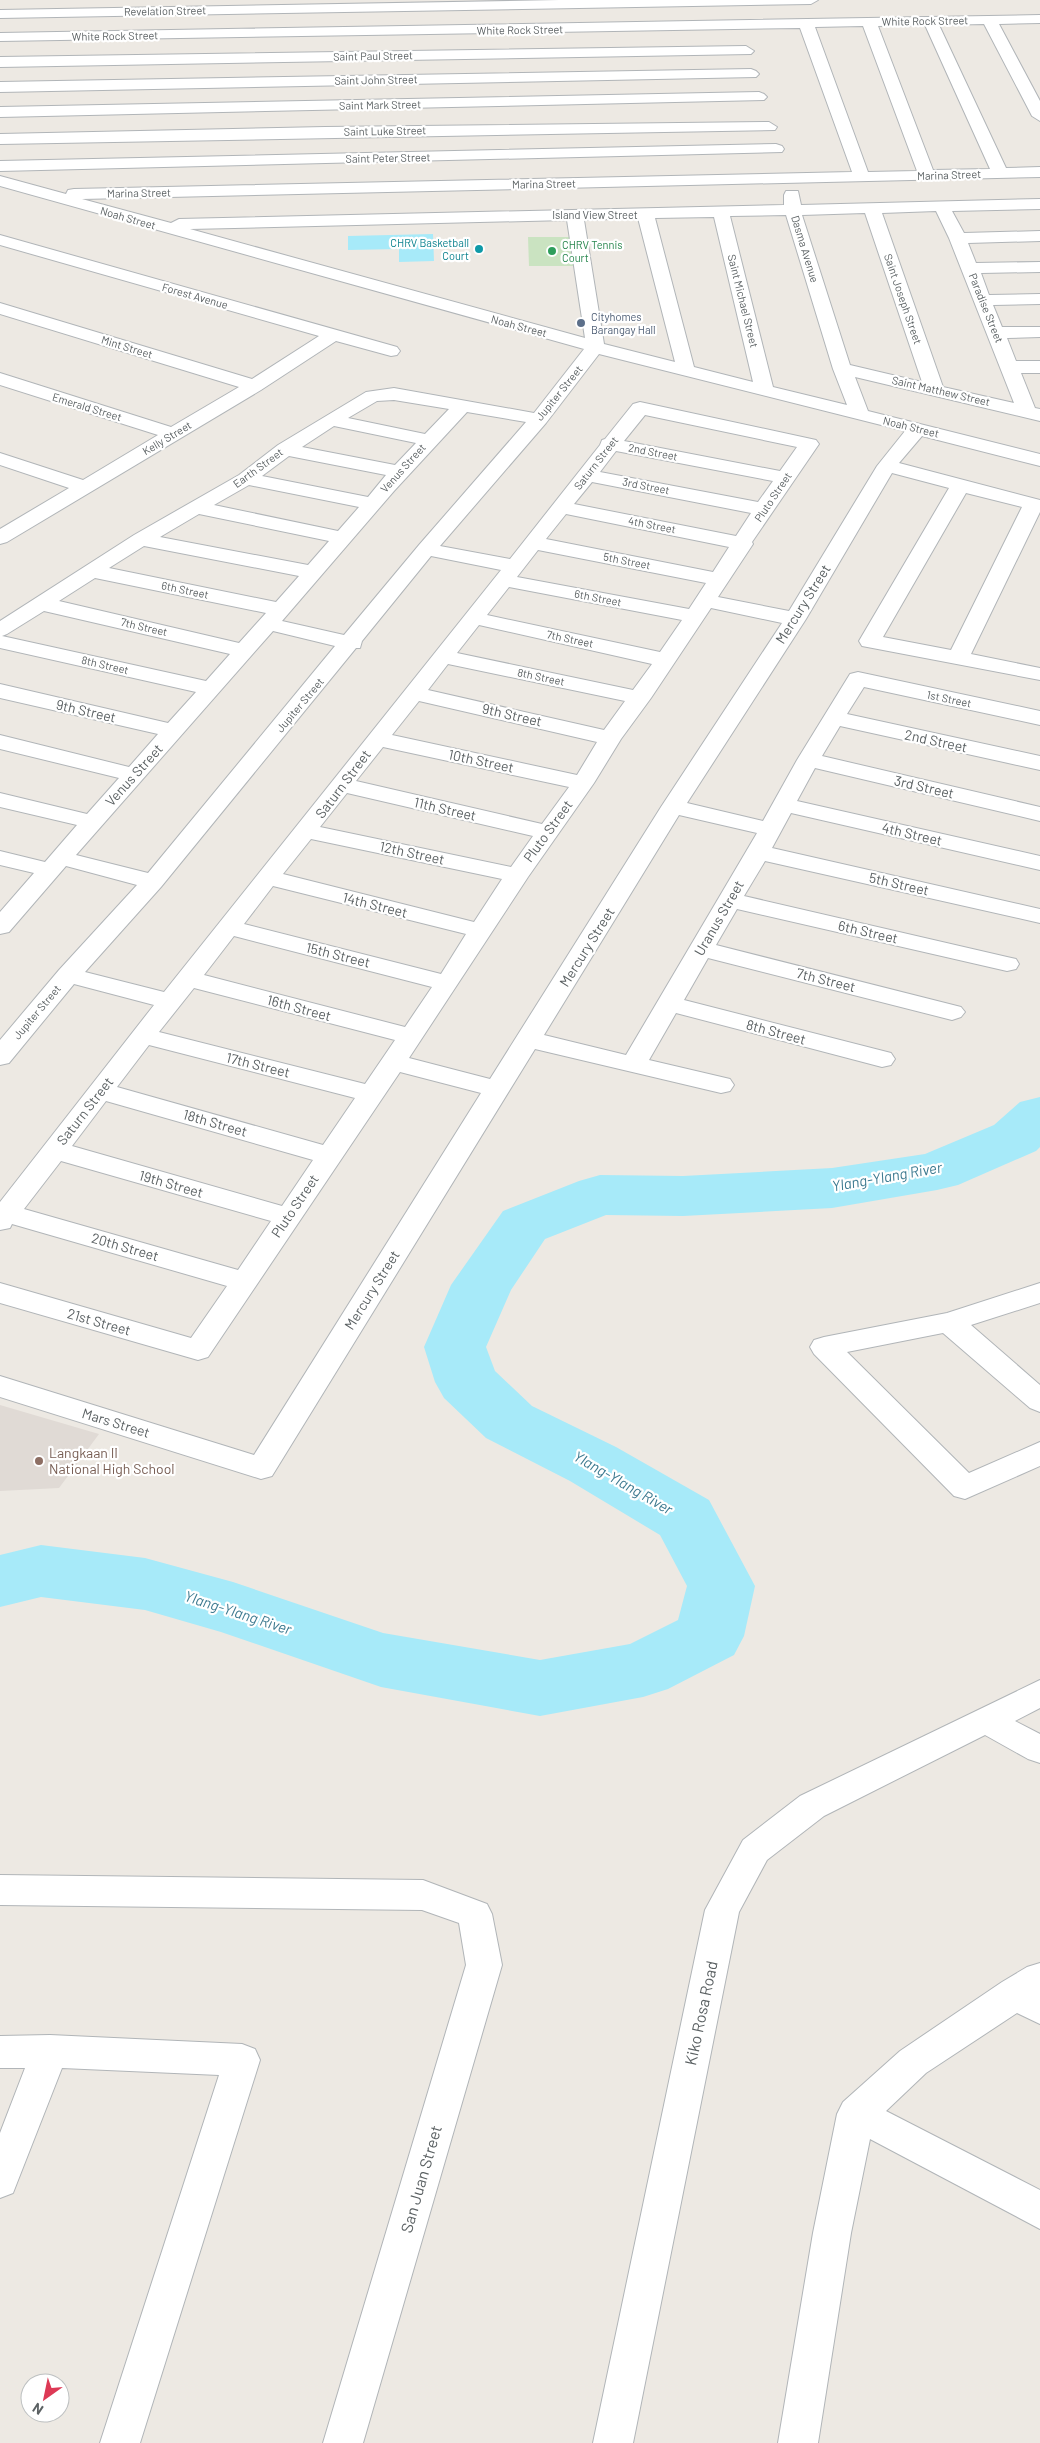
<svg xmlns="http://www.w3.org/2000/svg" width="1040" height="2443" font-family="Barlow,sans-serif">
<rect width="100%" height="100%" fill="#ede9e3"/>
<polygon fill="#e0dad5" points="0,1405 99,1434 59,1488 0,1491"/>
<polygon fill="#cae3c1" points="528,237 574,237 576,266 529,266"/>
<polygon fill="#a7eaf9" points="433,234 434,261 399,262 399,249 348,250 348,236"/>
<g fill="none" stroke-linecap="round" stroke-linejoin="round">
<polygon fill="#a7eaf9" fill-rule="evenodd" points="1040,1097 1040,1147 1036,1151 958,1185 937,1190 832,1208 683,1216 606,1215 545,1239 511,1290 486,1347 495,1371 532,1406 616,1447 709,1500 755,1586 744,1636 734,1655 668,1689 643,1697 540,1716 381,1687 221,1632 145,1610 41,1597 0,1607 0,1555 41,1545 145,1558 233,1582 383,1633 540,1660 630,1644 678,1620 687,1586 660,1535 570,1481 486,1438 444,1398 435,1382 424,1347 451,1285 503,1211 579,1181 600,1175 683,1176 832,1168 925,1154 994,1125 1020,1102"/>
<defs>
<g id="minor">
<polygon points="559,0 818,0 811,4 0,18 0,10"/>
<path d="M 1040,15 L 1040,23 L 999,24 L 1040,101 L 1040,121 L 1032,116 L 984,24 L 939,25 L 1006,168 L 1040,167 L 1040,177 L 82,199 L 171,223 L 179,219 L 784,205 L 784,195 L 786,191 L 798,191 L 801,205 L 1040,199 L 1040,209 L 952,211 L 964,233 L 1040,231 L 1040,241 L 968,243 L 976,263 L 1040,262 L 1040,272 L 981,273 L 989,295 L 1040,294 L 1040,304 L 993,305 L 1002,327 L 1040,327 L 1040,337 L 1007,338 L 1016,361 L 1040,361 L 1040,373 L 1021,373 L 1035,408 L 1040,409 L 1040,421 L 855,377 L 868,411 L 1040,454 L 1040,466 L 922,436 L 899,463 L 1040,500 L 1040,512 L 971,654 L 1040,668 L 1040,680 L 862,646 L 859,641 L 949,488 L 892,473 L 806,619 L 687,803 L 763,821 L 797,760 L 850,674 L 858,672 L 1040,711 L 1040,725 L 864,687 L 847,714 L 1040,756 L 1040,770 L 840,726 L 822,756 L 1040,807 L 1040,821 L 815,768 L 797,801 L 1040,856 L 1040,870 L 791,813 L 772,848 L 1040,909 L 1040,923 L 765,861 L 744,896 L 1007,957 L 1016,959 L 1019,964 L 1016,969 L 1007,971 L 737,909 L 716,945 L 961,1007 L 965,1012 L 961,1017 L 952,1020 L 708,958 L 684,1000 L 891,1053 L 895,1059 L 891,1065 L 882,1067 L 676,1013 L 649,1060 L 730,1079 L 734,1085 L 730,1091 L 721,1093 L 535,1049 L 272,1476 L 261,1479 L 0,1397 L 0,1376 L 254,1455 L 481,1093 L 400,1072 L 208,1357 L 198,1360 L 0,1303 L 0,1283 L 191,1338 L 227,1286 L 12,1224 L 10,1228 L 0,1230 L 0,1202 L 154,1005 L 74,984 L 9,1063 L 0,1065 L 0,1040 L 59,970 L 137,885 L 66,866 L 9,932 L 0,934 L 0,912 L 34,873 L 0,865 L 0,851 L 45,862 L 77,825 L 0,807 L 0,793 L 87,814 L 119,778 L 0,749 L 0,735 L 129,767 L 158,734 L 0,698 L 0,684 L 168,723 L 196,692 L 0,648 L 0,621 L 134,535 L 239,475 L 278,445 L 366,392 L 394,388 L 534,413 L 584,349 L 0,186 L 0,176 L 66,194 L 68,190 L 74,189 L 852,172 L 800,28 L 0,41 L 0,33 ZM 925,25 L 990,169 L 933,170 L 878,26 ZM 863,26 L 917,171 L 868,172 L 815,27 ZM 936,211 L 949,238 L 1014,403 L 943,387 L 882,213 ZM 865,213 L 922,382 L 850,365 L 802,215 ZM 786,215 L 833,369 L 847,405 L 773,387 L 730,216 ZM 714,217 L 753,382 L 694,367 L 655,218 ZM 638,218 L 675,362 L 604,344 L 584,220 ZM 567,220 L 585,338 L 190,229 ZM 599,354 L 905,431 L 877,466 L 789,611 L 718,597 L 753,544 L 752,542 L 819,444 L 816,440 L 640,402 L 633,404 L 605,439 L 602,440 L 600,445 L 510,559 L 440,546 L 546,423 ZM 394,400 L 449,409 L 425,434 L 348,418 L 377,401 ZM 467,412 L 526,422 L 419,545 L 344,635 L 282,621 L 394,491 ZM 645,415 L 797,447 L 780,471 L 624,441 ZM 334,426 L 416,443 L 395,465 L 302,447 ZM 616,451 L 773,481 L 758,502 L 600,472 ZM 289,456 L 386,475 L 368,497 L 262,476 ZM 592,482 L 751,513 L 736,536 L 574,504 ZM 249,485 L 359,507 L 338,531 L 214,505 ZM 966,493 L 1022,507 L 951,650 L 883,637 ZM 199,514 L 329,541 L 308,565 L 160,537 ZM 566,514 L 729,547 L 713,572 L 546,539 ZM 144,546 L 299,576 L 276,602 L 109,568 ZM 538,550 L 706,583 L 689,609 L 517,577 ZM 431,556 L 501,570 L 164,992 L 85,972 L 161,887 L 356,648 L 360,648 L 362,641 ZM 95,578 L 266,613 L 239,643 L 59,601 ZM 509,587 L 682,620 L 660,652 L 487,615 ZM 711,608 L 782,623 L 661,807 L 490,1079 L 409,1058 L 528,877 L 594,783 L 621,739 L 651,698 ZM 44,611 L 230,654 L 206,681 L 2,636 L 7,634 ZM 479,625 L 652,664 L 633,690 L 457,653 ZM 273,631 L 335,646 L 148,873 L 76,855 ZM 448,664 L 625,701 L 604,730 L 428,690 ZM 419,701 L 597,742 L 577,775 L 392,735 ZM 383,747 L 569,787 L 542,824 L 356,781 ZM 347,793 L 533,836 L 511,867 L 320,827 ZM 679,815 L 757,833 L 626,1055 L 544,1035 ZM 311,839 L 502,879 L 474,922 L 283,874 ZM 273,886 L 466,934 L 441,974 L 244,924 ZM 234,936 L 432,987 L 405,1027 L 204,975 ZM 194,988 L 395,1040 L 365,1084 L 159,1032 ZM 149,1045 L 355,1098 L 323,1145 L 117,1087 ZM 106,1101 L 313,1160 L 282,1206 L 72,1146 ZM 61,1161 L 271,1221 L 238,1270 L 24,1209 Z"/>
<polygon points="746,46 754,51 751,54 0,67 0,57"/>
<polygon points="751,69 756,71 759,74 756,77 0,92 0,82"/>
<polygon points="759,92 764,94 767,97 764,100 0,117 0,107"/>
<polygon points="769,122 777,127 775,130 0,144 0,134 325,127"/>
<polygon points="776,144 782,146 784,149 782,152 0,171 0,161"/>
<polygon points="0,235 397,347 400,351 397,355 391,356 336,341 261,390 7,542 0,544 0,529 69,488 0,465 0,453 83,480 158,435 0,385 0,373 171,427 239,387 0,314 0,303 252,379 319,336 0,245"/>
<polygon points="1040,1283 1040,1303 971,1325 1040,1385 1040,1412 1030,1408 943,1333 847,1352 969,1473 1040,1442 1040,1466 965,1499 954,1496 814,1354 810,1347 814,1340 824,1337 947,1313"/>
<polygon points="1040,1680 1040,1708 1015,1721 1040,1734 1040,1763 1028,1759 985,1735 824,1816 767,1860 739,1912 633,2443 593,2443 705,1910 743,1840 800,1796"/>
<polygon points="0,1875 423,1880 487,1904 492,1914 502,1965 363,2443 323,2443 466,1965 459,1923 422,1910 0,1905"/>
<polygon points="1040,1963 1040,2024 1017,2013 926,2073 886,2111 1040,2190 1040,2229 870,2139 851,2233 818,2443 778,2443 813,2233 837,2114 843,2102 900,2051 1002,1982 1027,1967"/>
<polygon points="50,2035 242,2044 255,2049 260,2060 140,2443 100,2443 219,2075 62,2068 13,2193 0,2198 0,2133 25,2068 0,2068 0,2036"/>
</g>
</defs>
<use href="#minor" stroke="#b1b5b8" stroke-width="2"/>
<use href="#minor" fill="#fff" fill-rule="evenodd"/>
</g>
<circle fill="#0f9aa8" stroke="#fff" stroke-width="2" cx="479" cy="249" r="5"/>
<circle fill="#2e9e5b" stroke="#fff" stroke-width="2" cx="552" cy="251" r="5"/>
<circle fill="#5c6f8a" stroke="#fff" stroke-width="2" cx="581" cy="323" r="5"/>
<circle fill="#8d6e63" stroke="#fff" stroke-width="2" cx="39" cy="1461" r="5"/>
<g text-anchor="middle" stroke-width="4.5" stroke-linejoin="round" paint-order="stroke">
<g font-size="11" fill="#5b6163" stroke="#fff">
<text transform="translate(165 11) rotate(-1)" y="4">Revelation Street</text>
<text transform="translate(925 21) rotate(-1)" y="4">White Rock Street</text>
<text transform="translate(520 30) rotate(-1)" y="4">White Rock Street</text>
<text transform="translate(115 36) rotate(-1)" y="4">White Rock Street</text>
<text transform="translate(373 56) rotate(-1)" y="4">Saint Paul Street</text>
<text transform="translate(376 80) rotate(-1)" y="4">Saint John Street</text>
<text transform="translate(380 105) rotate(-1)" y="4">Saint Mark Street</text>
<text transform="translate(385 131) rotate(-1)" y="4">Saint Luke Street</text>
<text transform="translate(388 158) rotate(-1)" y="4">Saint Peter Street</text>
<text transform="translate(949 175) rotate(-2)" y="4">Marina Street</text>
<text transform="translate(544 184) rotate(-1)" y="4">Marina Street</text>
<text transform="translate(139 193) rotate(-1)" y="4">Marina Street</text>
<text x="595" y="219">Island View Street</text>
<text transform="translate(128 218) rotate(16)" y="4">Noah Street</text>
<text transform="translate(805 249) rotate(73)" y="4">Dasma Avenue</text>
<text transform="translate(195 296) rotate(16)" y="4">Forest Avenue</text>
<text transform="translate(903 299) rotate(71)" y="4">Saint Joseph Street</text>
<text transform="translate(743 301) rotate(76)" y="4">Saint Michael Street</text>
<text transform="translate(986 308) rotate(68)" y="4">Paradise Street</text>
<text transform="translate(519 326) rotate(15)" y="4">Noah Street</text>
<text transform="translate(127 347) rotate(17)" y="4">Mint Street</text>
<text transform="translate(941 391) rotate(13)" y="4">Saint Matthew Street</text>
<text transform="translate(559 393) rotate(-51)" y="4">Jupiter Street</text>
<text transform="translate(87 407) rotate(17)" y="4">Emerald Street</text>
<text transform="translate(911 427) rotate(14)" y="4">Noah Street</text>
<text transform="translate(167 438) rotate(-31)" y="4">Kelly Street</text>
<text transform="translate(653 452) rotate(11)" y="4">2nd Street</text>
<text transform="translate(596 463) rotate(-52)" y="4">Saturn Street</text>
<text transform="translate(258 468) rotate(-36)" y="4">Earth Street</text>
<text transform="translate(403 468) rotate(-48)" y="4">Venus Street</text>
<text transform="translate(646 486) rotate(11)" y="4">3rd Street</text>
<text transform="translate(773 497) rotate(-56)" y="4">Pluto Street</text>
<text transform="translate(652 525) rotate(11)" y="4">4th Street</text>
<text transform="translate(627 561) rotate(11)" y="4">5th Street</text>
<text transform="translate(185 590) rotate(12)" y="4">6th Street</text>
<text transform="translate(598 598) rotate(11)" y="4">6th Street</text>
<text transform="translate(144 627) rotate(13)" y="4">7th Street</text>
<text transform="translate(570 639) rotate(12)" y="4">7th Street</text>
<text transform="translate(105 665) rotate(13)" y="4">8th Street</text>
<text transform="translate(541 677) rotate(12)" y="4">8th Street</text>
<text transform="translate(949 699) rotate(12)" y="4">1st Street</text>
<text transform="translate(300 705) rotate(-50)" y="4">Jupiter Street</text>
<text transform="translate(37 1012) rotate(-50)" y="4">Jupiter Street</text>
</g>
<g font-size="11" fill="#0d838f" stroke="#fff" text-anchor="end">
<text x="469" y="247">CHRV Basketball<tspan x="469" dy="13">Court</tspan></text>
</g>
<g font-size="11" fill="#27864d" stroke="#fff" text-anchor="start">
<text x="562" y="249">CHRV Tennis<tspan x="562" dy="13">Court</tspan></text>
</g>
<g font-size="11" fill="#4e5e75" stroke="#fff" text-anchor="start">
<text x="591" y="321">Cityhomes<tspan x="591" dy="13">Barangay Hall</tspan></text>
</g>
<g font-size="14" fill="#5b6163" stroke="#fff">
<text transform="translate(803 604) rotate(-58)" y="5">Mercury Street</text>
<text transform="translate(86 711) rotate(13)" y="5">9th Street</text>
<text transform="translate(512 715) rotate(13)" y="5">9th Street</text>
<text transform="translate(936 741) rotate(12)" y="5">2nd Street</text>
<text transform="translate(481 761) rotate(12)" y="5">10th Street</text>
<text transform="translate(134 775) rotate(-48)" y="5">Venus Street</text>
<text transform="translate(343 784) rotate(-53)" y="5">Saturn Street</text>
<text transform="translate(924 787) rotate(13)" y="5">3rd Street</text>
<text transform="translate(445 809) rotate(13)" y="5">11th Street</text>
<text transform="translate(548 831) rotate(-54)" y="5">Pluto Street</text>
<text transform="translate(912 834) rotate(13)" y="5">4th Street</text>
<text transform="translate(412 853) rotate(12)" y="5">12th Street</text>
<text transform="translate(899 884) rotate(13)" y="5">5th Street</text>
<text transform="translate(375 905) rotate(14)" y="5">14th Street</text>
<text transform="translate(719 918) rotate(-60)" y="5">Uranus Street</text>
<text transform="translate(868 932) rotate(13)" y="5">6th Street</text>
<text transform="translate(587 947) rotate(-58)" y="5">Mercury Street</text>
<text transform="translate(338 955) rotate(14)" y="5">15th Street</text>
<text transform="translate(826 980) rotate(14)" y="5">7th Street</text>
<text transform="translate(299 1008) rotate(15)" y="5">16th Street</text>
<text transform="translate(776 1032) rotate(15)" y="5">8th Street</text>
<text transform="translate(258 1065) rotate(14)" y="5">17th Street</text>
<text transform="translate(85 1111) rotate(-52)" y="5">Saturn Street</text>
<text transform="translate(215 1123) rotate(16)" y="5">18th Street</text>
<text transform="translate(171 1184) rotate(16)" y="5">19th Street</text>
<text transform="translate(295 1206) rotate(-56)" y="5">Pluto Street</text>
<text transform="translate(125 1247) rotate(16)" y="5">20th Street</text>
<text transform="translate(372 1290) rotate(-58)" y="5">Mercury Street</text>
<text transform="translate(99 1322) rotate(16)" y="5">21st Street</text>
<text transform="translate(116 1423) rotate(17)" y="5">Mars Street</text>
</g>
<g font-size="14" fill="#785e54" stroke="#fff" text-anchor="start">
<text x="49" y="1458">Langkaan II<tspan x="49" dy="16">National High School</tspan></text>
</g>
<g font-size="15" font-style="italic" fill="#3d7a90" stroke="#fff">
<text transform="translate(887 1177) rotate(-10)" y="5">Ylang-Ylang River</text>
<text transform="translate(623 1483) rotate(30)" y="5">Ylang-Ylang River</text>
<text transform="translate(238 1613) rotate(18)" y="5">Ylang-Ylang River</text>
</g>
<g font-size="16" fill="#5b6163" stroke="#fff">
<text transform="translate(701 2013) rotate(-78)" y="6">Kiko Rosa Road</text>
<text transform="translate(421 2179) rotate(-74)" y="6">San Juan Street</text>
</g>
</g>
<g transform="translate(45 2398) rotate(213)"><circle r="24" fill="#ffffff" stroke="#bdc0c1"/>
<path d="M0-4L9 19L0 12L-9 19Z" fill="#dd3955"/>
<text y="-8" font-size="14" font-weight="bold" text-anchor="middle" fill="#5b6163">N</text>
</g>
</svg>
